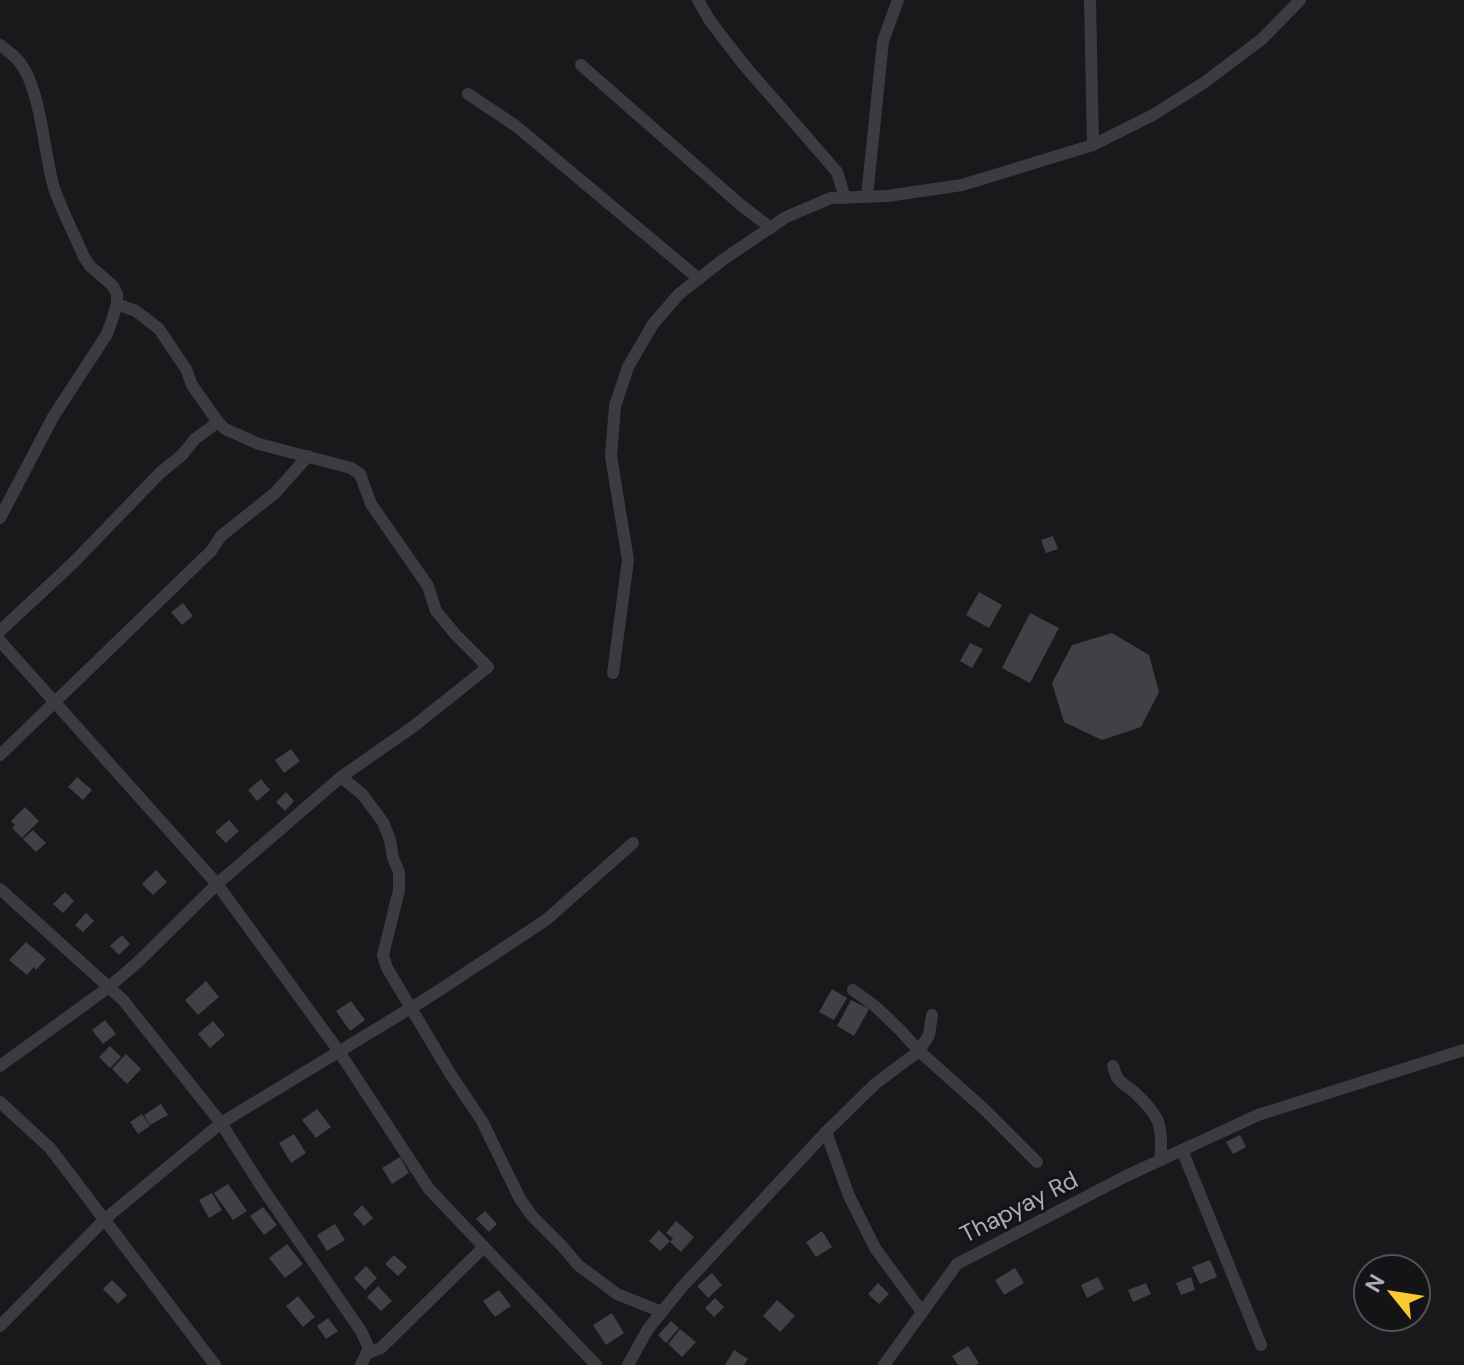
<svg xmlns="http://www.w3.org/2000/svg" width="1464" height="1365" font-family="'DM Sans',sans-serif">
<rect width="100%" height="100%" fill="#19191b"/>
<g fill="#404145">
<polygon points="1053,536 1058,549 1046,553 1041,540"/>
<polygon points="979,592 1002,605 989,628 966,615"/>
<polygon points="183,603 193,616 182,625 171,612"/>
<polygon points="1030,613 1059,628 1030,683 1002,668"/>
<polygon points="1112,633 1149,655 1159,692 1141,727 1102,740 1064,722 1052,683 1072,645"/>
<polygon points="970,643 983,649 972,668 960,661"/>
<polygon points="291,749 300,761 284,773 275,760"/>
<polygon points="77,777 92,790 83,800 68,787"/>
<polygon points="261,779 270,790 257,801 248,790"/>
<polygon points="286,792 294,801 285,811 276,802"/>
<polygon points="25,807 39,821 22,838 12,828 15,825 11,821"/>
<polygon points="229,820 239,831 226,843 215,832"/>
<polygon points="33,830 46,843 36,852 23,839"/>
<polygon points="156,870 167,882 153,895 142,884"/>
<polygon points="65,892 74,901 63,913 53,904"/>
<polygon points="86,913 94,921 83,932 75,925"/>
<polygon points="122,935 130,944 119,955 110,946"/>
<polygon points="26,942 46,959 36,970 34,967 27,975 9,960"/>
<polygon points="206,981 219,997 198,1015 185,1000"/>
<polygon points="832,989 847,998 834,1020 819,1012"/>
<polygon points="851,1000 869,1009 854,1036 837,1026"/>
<polygon points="351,1001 365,1020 350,1031 336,1011"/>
<polygon points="105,1020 116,1034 103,1044 92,1030"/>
<polygon points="213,1021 225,1035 210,1048 198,1034"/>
<polygon points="110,1046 121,1057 110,1068 99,1057"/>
<polygon points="126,1054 141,1069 127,1084 112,1069"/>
<polygon points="161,1104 168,1115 150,1125 144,1115"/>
<polygon points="317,1109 331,1127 316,1138 302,1120"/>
<polygon points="142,1114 150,1126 138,1134 130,1122"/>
<polygon points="294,1134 306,1153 291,1163 279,1143"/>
<polygon points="1240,1135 1246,1147 1233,1154 1226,1142"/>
<polygon points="400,1157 409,1173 392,1184 382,1168"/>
<polygon points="228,1184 247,1211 233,1220 214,1193"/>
<polygon points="212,1193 222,1210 209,1218 199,1200"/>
<polygon points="362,1205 373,1218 364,1226 353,1214"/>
<polygon points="263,1207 277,1225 264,1235 250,1216"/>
<polygon points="485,1211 497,1224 489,1232 476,1219"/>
<polygon points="676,1221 694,1237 681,1252 670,1242 673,1238 666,1233"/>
<polygon points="335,1224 345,1240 327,1251 317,1235"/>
<polygon points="659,1230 670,1241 660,1251 649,1241"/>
<polygon points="822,1231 832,1247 816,1257 806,1242"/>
<polygon points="287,1244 303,1264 285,1278 269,1258"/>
<polygon points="394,1255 407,1267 398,1276 385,1264"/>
<polygon points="1210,1260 1217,1277 1200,1284 1192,1267"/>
<polygon points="366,1266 377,1278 365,1290 354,1278"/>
<polygon points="1015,1268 1024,1283 1004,1295 995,1280"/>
<polygon points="712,1273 722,1285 708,1298 697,1286"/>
<polygon points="1098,1277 1104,1289 1087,1298 1081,1285"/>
<polygon points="1191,1277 1195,1290 1181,1295 1176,1283"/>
<polygon points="112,1280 127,1295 118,1304 103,1289"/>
<polygon points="878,1283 889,1294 879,1304 868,1294"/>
<polygon points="1146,1283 1151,1294 1133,1302 1128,1290"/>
<polygon points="378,1286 392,1301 381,1311 367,1297"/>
<polygon points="499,1290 511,1306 495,1317 483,1301"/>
<polygon points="298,1296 315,1317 303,1327 286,1306"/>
<polygon points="715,1298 724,1307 714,1317 705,1308"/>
<polygon points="777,1300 795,1316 780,1332 763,1316"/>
<polygon points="612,1313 624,1333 606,1345 593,1325"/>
<polygon points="328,1318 338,1331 326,1339 317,1326"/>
<polygon points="671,1321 679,1328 666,1343 658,1335"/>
<polygon points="680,1329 696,1342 682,1357 668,1344"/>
<polygon points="968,1346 979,1363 976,1365 958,1365 952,1356"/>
<polygon points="734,1350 748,1359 744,1365 725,1365"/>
</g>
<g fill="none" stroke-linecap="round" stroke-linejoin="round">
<g stroke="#3b3c42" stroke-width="12">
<polyline points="698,0 710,21 744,65 837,172 845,198"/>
<polyline points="1090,0 1093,145"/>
<path d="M 0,45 C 9,52 17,57 23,67 C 41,95 44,153 54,188 C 62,211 74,234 84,257 L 90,266 L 113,286 L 117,294 L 117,304 L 112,320 L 107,334 L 53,417 L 0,518"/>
<polyline points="581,65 742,206 771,228"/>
<polyline points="468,94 516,126 699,279"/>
<polyline points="867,197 883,41 898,0"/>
<polyline points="0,631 73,563 160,473 182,455 195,439 218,422"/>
<polyline points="0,641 217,884 338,1050 429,1189 596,1365"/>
<polyline points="613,673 628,560 611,456 615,406 628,367 653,324 679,294 724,259 786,217 831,198 887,196 962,185 1093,145 1153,115 1205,82 1262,39 1300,0"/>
<polyline points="0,755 211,551 221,536 275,493 308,456"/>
<polyline points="341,777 362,794 383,822 390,840 393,858 399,872 399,890 383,955 387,968 451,1075 482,1121 520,1199 532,1216 562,1246 578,1265 617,1294 662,1312"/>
<polyline points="0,889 123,1000 221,1123 261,1186 361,1331 369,1349 361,1365"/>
<polyline points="853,990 875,1006 900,1030 919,1051 985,1110 1037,1162"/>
<polyline points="0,1066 109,987 138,962 217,884 341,777 414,726 488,667 456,635 436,611 428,586 371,504 360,474 351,468 259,444 225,429 218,422 192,385 186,369 159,329 136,311 117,304"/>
<path d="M 1113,1066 C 1118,1083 1120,1081 1133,1091 C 1159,1115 1164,1125 1160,1160"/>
<polyline points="0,1102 50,1148 215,1365"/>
<polyline points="826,1132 849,1196 875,1248 922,1312"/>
<polyline points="1182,1150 1261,1345"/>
<polyline points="0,1326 105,1219 221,1123 429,997 546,920 633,843"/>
<polyline points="366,1354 381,1348 484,1247"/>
<polyline points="628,1365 648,1329 682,1287 826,1132 875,1084 919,1051 929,1035 932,1015"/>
<polyline points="884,1365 957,1264 1126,1176 1258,1115 1464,1050"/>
</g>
</g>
<g text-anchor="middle" stroke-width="6" stroke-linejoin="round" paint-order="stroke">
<g font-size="24" fill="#aaaebb" stroke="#141416">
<text transform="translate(1019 1207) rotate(-27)" y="8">Thapyay Rd</text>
</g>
</g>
<g transform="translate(1392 1293) rotate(300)"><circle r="38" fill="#141416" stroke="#505258" stroke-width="2"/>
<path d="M0-6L14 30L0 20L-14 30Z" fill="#fbca31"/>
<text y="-12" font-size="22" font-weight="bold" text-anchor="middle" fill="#aaaebb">N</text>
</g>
</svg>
